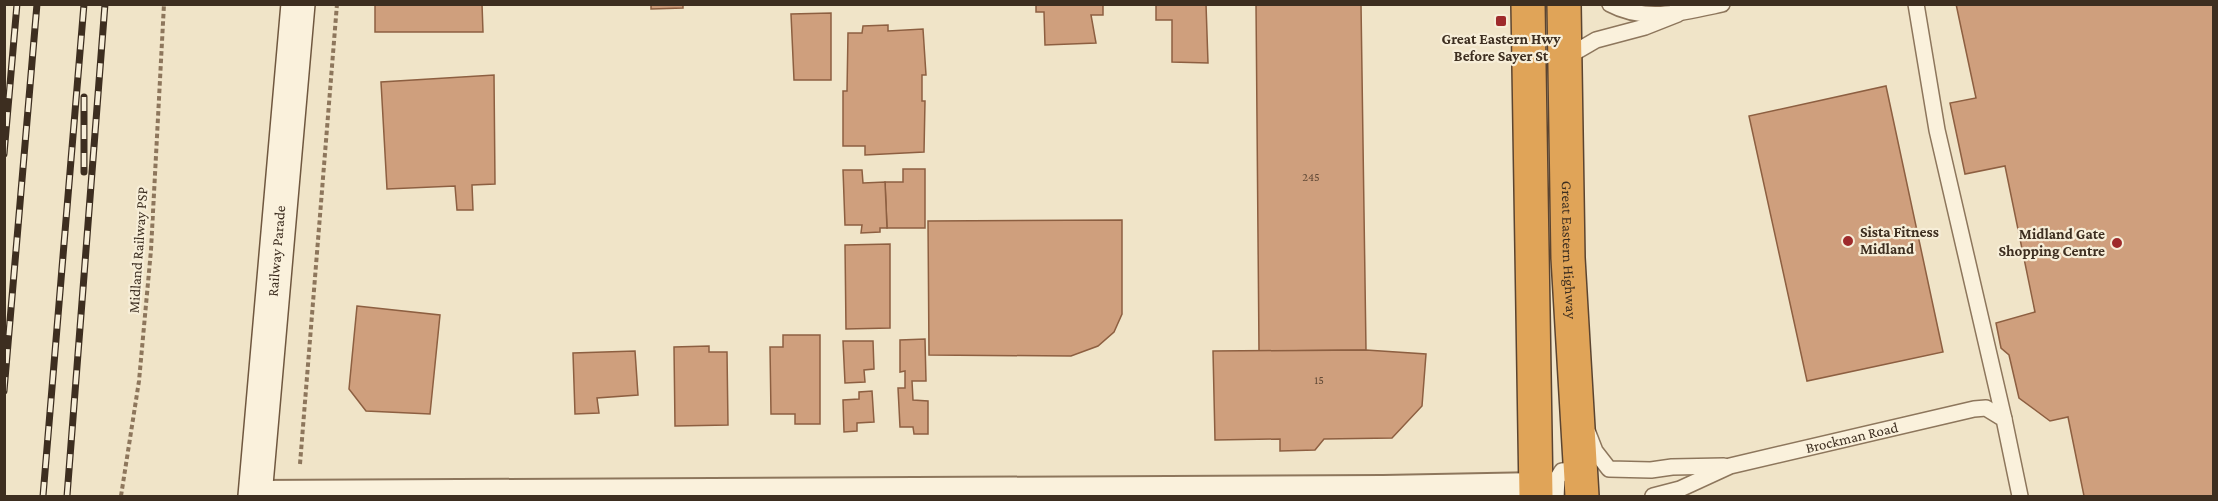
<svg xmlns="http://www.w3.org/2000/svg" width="2218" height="501" font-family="'Crimson Pro',serif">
<rect width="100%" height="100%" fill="#f0e4c8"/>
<g fill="#cf9f7d" stroke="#8d5f41" stroke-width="1.5">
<polygon points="375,4 482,4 483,32 375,32"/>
<polygon points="651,4 683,4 683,8 651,9"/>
<polygon points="1036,4 1103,4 1103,15 1091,15 1096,43 1045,45 1044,12 1036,12"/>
<polygon points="1156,4 1206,4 1208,63 1172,62 1172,20 1156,20"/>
<polygon points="1256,4 1361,4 1366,350 1259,351"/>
<polygon points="1956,4 2214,4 2214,496 2084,496 2068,417 2050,421 2019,398 2009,355 2001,348 1996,323 2035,312 2005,166 1965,174 1950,103 1976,98"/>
<polygon points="831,13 831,80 794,80 791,14"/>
<polygon points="888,25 888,31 923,29 926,75 922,75 922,101 925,101 924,152 865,155 865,146 843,146 843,91 847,91 848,33 862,33 863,26"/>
<polygon points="494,75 495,184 472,185 473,210 457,210 455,186 387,189 381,82"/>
<polygon points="1886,86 1943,352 1807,381 1749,116"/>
<polygon points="903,169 925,169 925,228 887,228 885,182 903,182"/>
<polygon points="843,170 862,170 863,183 885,182 887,228 880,228 880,232 861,233 862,225 845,225"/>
<polygon points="1122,220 1122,314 1114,332 1098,346 1071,356 929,355 928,221"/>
<polygon points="890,244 890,328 846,329 845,245"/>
<polygon points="357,306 440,315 430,414 366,411 349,389"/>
<polygon points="783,335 820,335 820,424 795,424 795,414 771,414 770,347 783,347"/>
<polygon points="925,339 926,381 912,381 913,400 928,401 928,434 914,434 913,427 900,427 898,388 905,388 905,371 900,372 900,340"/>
<polygon points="843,341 873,341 874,369 864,370 865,382 845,383"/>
<polygon points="709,346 709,352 727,352 728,425 675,426 674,347"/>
<polygon points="1366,350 1426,354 1422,406 1392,438 1324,439 1315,450 1280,451 1280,439 1215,440 1213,351"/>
<polygon points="635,351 638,395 597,398 599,413 575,414 573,353"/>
<polygon points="872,391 874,422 857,423 857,431 844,432 843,400 859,399 859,392"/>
</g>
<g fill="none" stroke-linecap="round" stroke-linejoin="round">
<defs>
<g id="lane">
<path d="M 1610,4 C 1645,23 1685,12 1722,4"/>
<polyline points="1916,4 1937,130 2004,419"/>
<polyline points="1565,58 1596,40 1645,27 1678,14"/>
<polyline points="1588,433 1595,451 1609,469 1651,470 1672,467 1724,466"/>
<polyline points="1556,496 1557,479 1562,471 1583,469"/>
<path id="s1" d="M 1653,496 L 1680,489 L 1730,466 L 1974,409 L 1986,408 L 2004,419 L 2020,496"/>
</g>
<polyline id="street" points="255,495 1383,490 1536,487"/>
<g id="secondary">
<path id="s2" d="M 255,496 L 298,4"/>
</g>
<g id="highway">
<polyline points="1528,4 1536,496"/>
<path id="s3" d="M 1564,4 L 1568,258 L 1582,496"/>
</g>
</defs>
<use href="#lane" stroke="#8d765c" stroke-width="18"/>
<use href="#street" stroke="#8d765c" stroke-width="32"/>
<use href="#secondary" stroke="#6f573f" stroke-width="36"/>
<use href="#highway" stroke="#5b4430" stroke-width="36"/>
<g stroke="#8d765c" stroke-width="4" stroke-dasharray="4.5 3" stroke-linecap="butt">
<polyline points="300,464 337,4"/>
<polyline points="121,496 139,381 151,250 164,4"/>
</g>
<use href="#lane" stroke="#faf1dc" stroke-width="15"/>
<use href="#street" stroke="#faf1dc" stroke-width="28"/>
<use href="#secondary" stroke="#faf1dc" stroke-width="33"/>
<use href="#highway" stroke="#e0a458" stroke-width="33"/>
<defs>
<g id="rail">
<polyline points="84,97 84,172"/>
<polyline points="4,154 17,4"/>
<polyline points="4,391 37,4"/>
<polyline points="43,496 84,4"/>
<polyline points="67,496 105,4"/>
</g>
</defs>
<use href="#rail" stroke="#3d2e20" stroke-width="7"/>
<use href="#rail" stroke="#f7eed8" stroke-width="4.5" stroke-dasharray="14" stroke-linecap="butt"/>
</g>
<g fill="#9e2a2b" stroke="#f7eed8" stroke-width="2">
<rect x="1495" y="15" width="12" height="12" rx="3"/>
<circle cx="1848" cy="241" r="6"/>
<circle cx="2117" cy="243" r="6"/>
</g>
<g text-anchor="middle" stroke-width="4.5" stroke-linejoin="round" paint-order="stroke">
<g font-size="12" fill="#624a37">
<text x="1311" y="181">245</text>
<text x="1319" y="384">15</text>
</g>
<g font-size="15" font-weight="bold" fill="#3d2e20" stroke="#f7eed8">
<text x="1501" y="44">Great Eastern Hwy<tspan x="1501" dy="17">Before Sayer St</tspan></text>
<text x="1860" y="237" text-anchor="start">Sista Fitness<tspan x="1860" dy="17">Midland</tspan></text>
<text x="2105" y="239" text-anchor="end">Midland Gate<tspan x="2105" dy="17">Shopping Centre</tspan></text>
</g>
<g font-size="15" fill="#3d2e20" stroke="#f7eed8">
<text transform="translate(138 250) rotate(-86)" y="5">Midland Railway PSP</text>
<text dy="5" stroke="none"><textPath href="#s2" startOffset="246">Railway Parade</textPath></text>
<text dy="5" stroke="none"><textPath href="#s3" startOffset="246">Great Eastern Highway</textPath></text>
<text dy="5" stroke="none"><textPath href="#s1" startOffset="208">Brockman Road</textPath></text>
</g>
</g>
<rect width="2218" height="501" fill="none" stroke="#3d2e20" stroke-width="12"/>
</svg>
